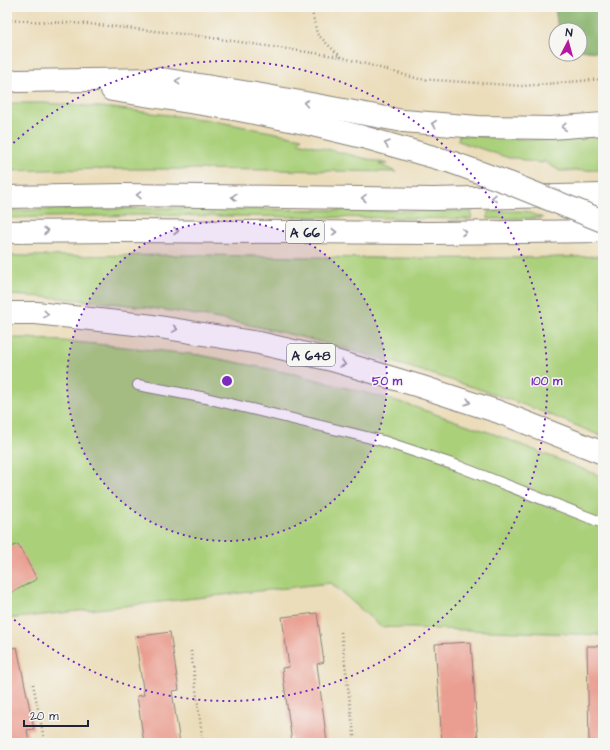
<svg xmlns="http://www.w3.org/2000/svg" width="610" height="750" font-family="'Architects Daughter',sans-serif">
<rect width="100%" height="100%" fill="#f6f6f2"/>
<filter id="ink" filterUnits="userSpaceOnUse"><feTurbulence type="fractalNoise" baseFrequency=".025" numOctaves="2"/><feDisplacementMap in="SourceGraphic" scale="8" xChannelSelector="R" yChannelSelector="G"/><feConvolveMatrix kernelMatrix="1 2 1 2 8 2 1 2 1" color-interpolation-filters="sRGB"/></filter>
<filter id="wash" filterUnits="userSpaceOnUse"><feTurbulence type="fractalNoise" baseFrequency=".012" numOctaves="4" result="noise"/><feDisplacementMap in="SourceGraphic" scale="16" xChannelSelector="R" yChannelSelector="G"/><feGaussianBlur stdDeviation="0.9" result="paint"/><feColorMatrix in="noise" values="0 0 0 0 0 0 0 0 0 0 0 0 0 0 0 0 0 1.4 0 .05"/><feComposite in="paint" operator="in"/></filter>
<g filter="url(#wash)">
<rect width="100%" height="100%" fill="#ebddba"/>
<g fill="#aad07a" stroke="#66795a">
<path d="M 7,103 L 45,103 L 112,108 L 209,120 L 302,138 L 298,142 L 388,164 L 379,164 L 396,172 C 266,170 137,167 7,171 Z"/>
<polygon points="459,135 523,139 554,139 603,136 603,170 560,171 543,161 543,163 526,161 517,158 509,158 458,141"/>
<polygon points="159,208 412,211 472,211 471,219 144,215 7,218 7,211 53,209"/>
<polygon points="488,211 525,211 543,218 488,219"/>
<path d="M 204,255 C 337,258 470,260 603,256 L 603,437 C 569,422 534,408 499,396 C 465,384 431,374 396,363 C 338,346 279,330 219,319 C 149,306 78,298 7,295 L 7,256 Z"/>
<polygon points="7,338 27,338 96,344 200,355 294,374 400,402 494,434 603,477 603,635 381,627 331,583 7,619"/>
</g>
<polygon fill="#87b26a" stroke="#546a52" points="555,7 603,7 603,52 596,52 580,50 580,30 558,30"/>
<g id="blocks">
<g fill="#ea9e91">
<polygon points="18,544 37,579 7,595 7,549"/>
<polygon points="317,613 324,662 317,664 327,743 292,743 282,668 289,667 282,617"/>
<polygon points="170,632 179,690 172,691 180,743 144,743 137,696 144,695 135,637"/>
<polygon points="471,642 478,743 442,743 435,644"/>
<polygon points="587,646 603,646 603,743 589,743"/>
<polygon points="17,647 34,729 27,730 29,743 7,743 7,649"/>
</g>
</g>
</g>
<g filter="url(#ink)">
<use href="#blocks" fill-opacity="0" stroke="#86807a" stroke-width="1"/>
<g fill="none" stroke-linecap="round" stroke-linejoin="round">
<defs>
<polyline id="service" points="138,385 206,398 383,441 458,466 603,523"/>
<g id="motorway">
<polyline points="17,81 162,79 262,95 403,121 478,127 551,128 603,124"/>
<polyline points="112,90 234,109 300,122 363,137 451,162"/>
<polyline points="7,197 123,195 434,199 603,195"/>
<polyline points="7,232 123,231 431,233 603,231"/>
<polyline points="7,313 36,313 153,326 259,343 332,360 419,386 499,412 603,453"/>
</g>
</defs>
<use href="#service" stroke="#86807a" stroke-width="12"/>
<use href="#motorway" stroke="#86807a" stroke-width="24"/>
<g stroke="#86807a" stroke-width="2.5" stroke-dasharray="1 3" stroke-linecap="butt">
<polyline points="311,7 317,34 341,57"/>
<polyline points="7,20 89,24 192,35 341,57 419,79 523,86 603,79"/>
<polyline points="341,632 355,743"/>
<polyline points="191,651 203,743"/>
<polyline points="33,684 45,743"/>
</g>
<use href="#service" stroke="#fff" stroke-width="10"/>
<use href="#motorway" stroke="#fff" stroke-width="22"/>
<defs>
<polyline id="motorway-bridge" points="451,162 509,183 603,221"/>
</defs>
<use href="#motorway-bridge" stroke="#86807a" stroke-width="24" stroke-linecap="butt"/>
<use href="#motorway-bridge" stroke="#fff" stroke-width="22"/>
</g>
<defs><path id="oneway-chevron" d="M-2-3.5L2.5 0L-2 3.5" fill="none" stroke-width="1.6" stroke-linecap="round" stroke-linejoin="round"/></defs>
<g stroke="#9c9ca7">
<use href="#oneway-chevron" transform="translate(178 81) rotate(-171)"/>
<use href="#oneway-chevron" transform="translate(306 103) rotate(-170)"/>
<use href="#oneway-chevron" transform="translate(434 124) rotate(-175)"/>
<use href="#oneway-chevron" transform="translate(564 127) rotate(175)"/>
<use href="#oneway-chevron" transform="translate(387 144) rotate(-164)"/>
<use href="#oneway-chevron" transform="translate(139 195) rotate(-179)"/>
<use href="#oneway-chevron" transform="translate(234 197) rotate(-179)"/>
<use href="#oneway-chevron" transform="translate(364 198) rotate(-179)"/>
<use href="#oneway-chevron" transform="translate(494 198) rotate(179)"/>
<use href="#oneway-chevron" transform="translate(46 231)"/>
<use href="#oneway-chevron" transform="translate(176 231)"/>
<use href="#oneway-chevron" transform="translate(334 232)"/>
<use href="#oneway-chevron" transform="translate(464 232)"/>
<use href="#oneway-chevron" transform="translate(46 314) rotate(6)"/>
<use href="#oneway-chevron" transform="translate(175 329) rotate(9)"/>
<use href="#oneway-chevron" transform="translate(343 364) rotate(16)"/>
<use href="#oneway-chevron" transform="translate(468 402) rotate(18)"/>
</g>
</g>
<circle cx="227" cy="381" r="160" fill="#7b2cbf" fill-opacity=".12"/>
<g fill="none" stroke="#7b2cbf" stroke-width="2" stroke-dasharray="2 4">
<circle cx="227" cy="381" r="160"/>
<path d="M9 147A320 320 0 1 1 9 615"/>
</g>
<g text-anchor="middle" stroke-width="3" stroke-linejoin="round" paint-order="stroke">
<g fill="#f6f6f2" stroke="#626272" stroke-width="1">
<rect x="286" y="221" width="38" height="22" rx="3"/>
<rect x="287" y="344" width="48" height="22" rx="3"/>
</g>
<g font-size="13" font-weight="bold" fill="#22223b">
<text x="305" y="237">A 66</text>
<text x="311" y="360">A 648</text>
</g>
</g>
<circle cx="227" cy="381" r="6" fill="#7b2cbf" stroke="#f6f6f2" stroke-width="2"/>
<g font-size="12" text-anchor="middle" font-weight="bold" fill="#7b2cbf" stroke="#f6f6f2" stroke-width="3" stroke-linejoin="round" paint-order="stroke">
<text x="387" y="385">50 m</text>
<text x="547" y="385">100 m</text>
</g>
<rect width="610" height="750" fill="none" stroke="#f6f6f2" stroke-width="24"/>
<g transform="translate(568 42) rotate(6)"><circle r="19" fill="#f6f6f2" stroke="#a1a1a9"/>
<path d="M0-3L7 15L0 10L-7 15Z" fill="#b5179e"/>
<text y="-6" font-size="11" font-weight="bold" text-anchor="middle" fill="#22223b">N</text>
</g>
<path d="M24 720v6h64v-6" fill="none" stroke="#22223b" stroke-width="2"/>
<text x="30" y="720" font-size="12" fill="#22223b" stroke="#f6f6f2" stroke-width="3" paint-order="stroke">20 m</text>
</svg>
